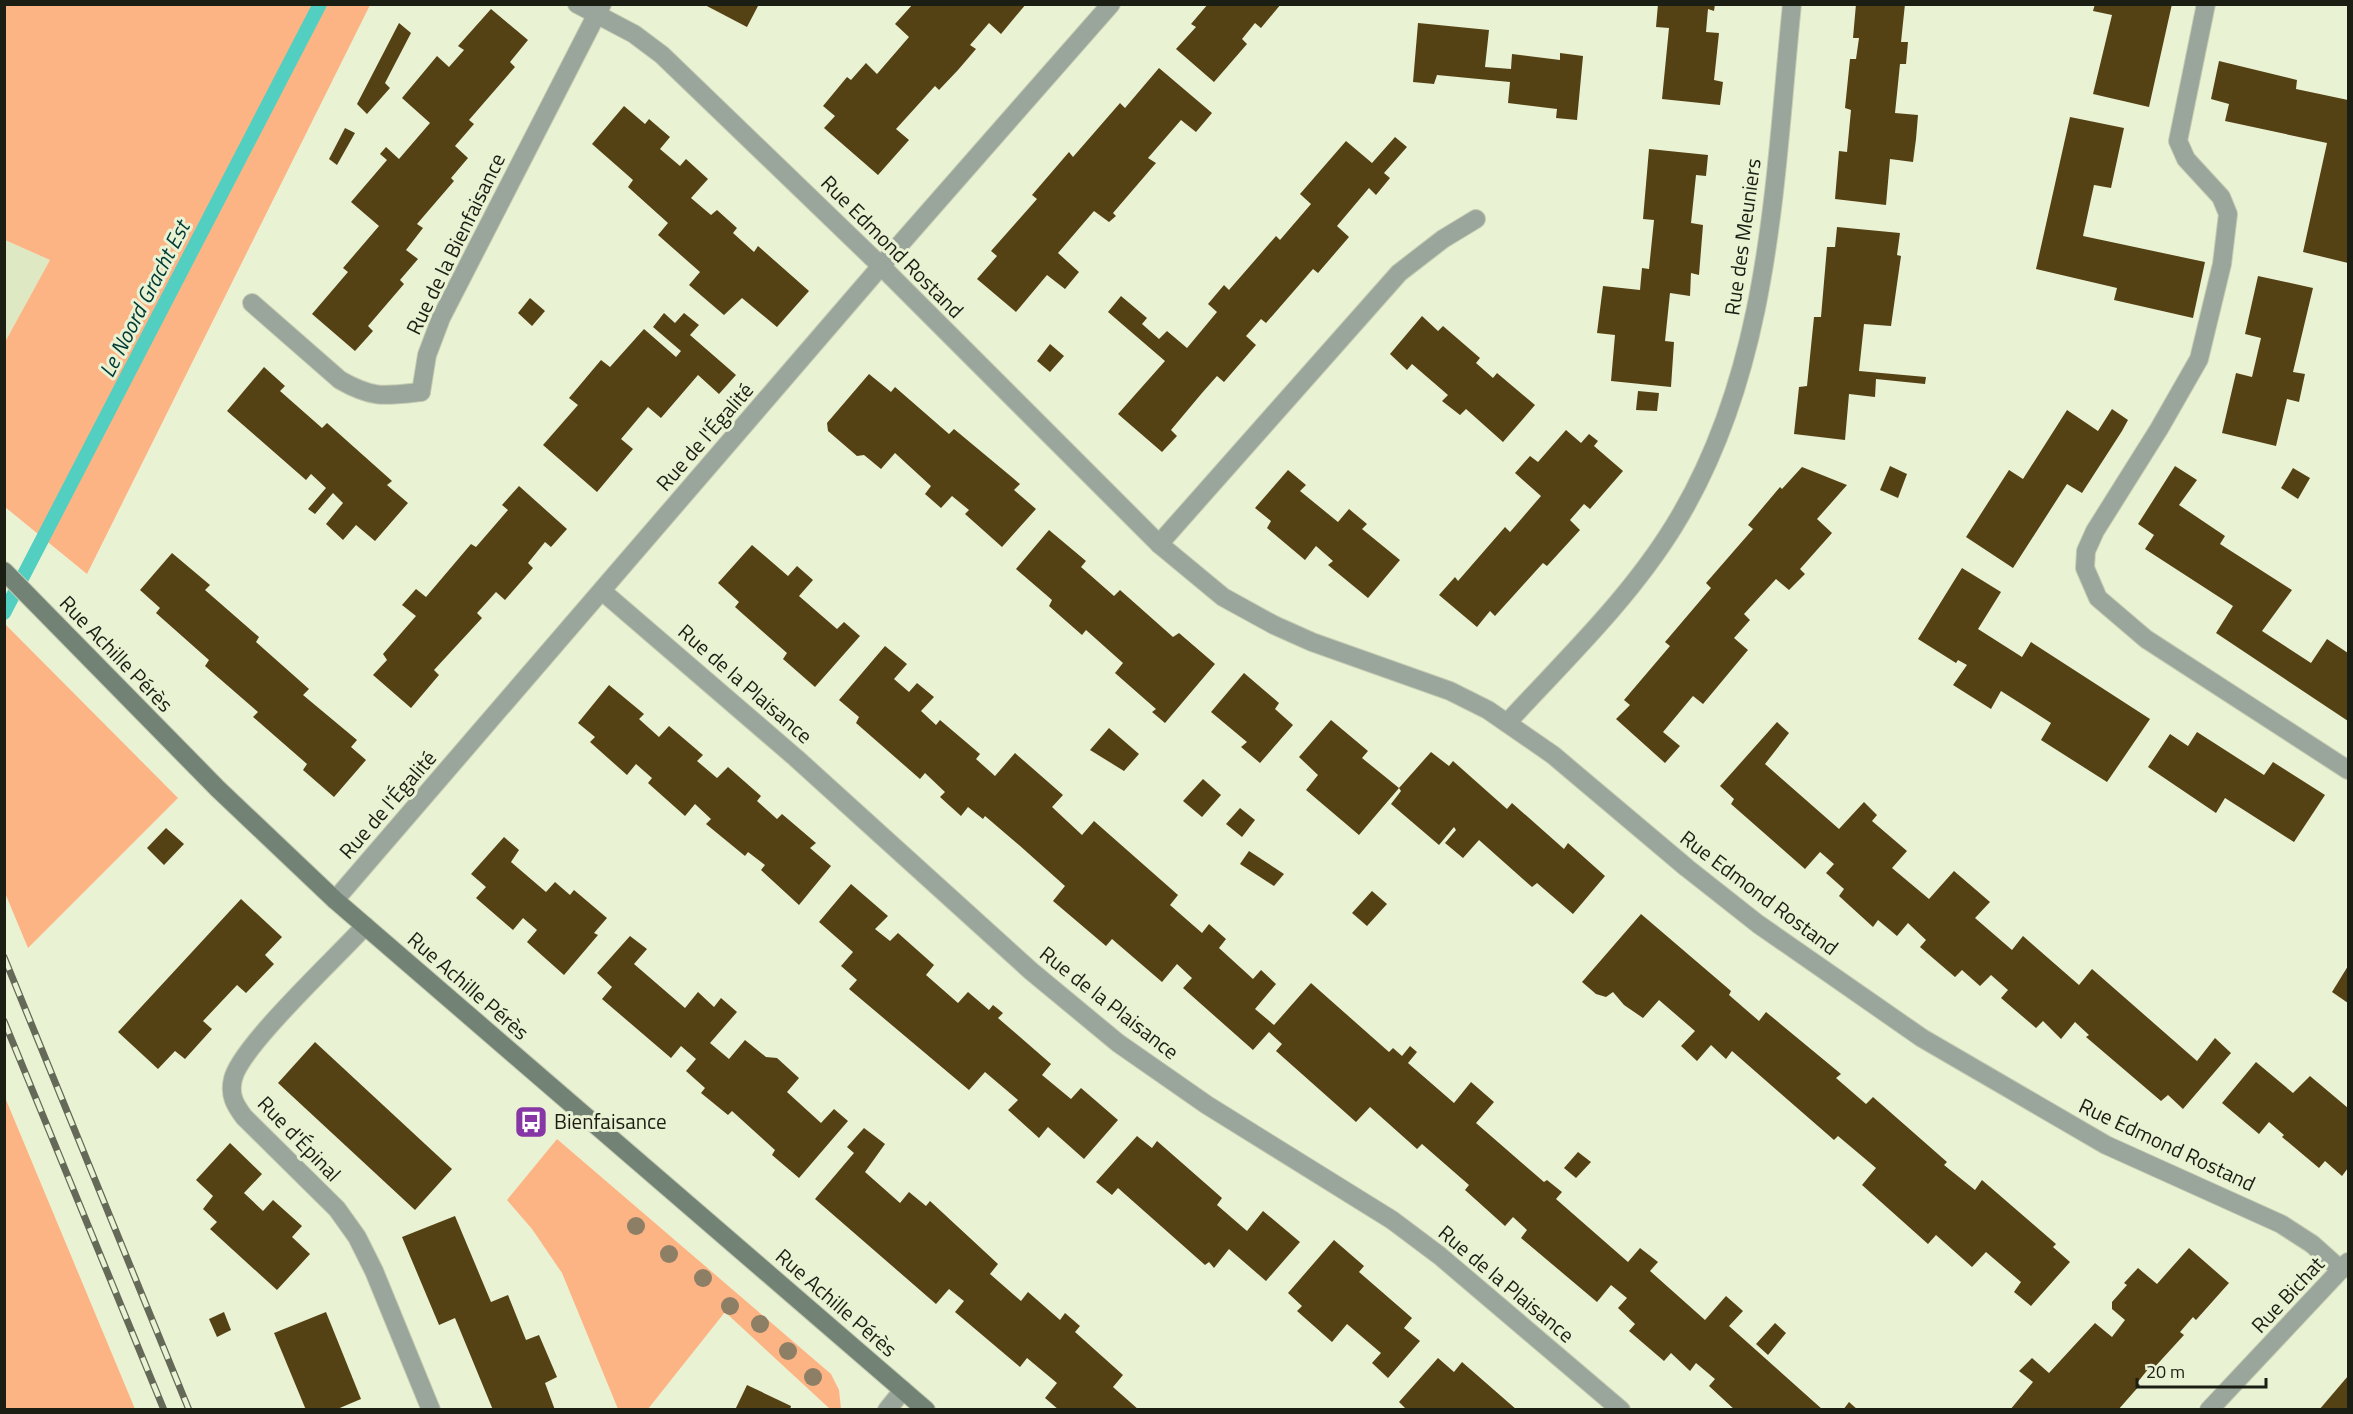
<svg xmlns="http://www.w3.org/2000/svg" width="2353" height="1414" font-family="'Titillium Web',sans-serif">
<rect width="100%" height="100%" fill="#eaf2d4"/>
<polygon fill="#dee8c3" points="5,240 50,260 5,342"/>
<g fill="#fdb485">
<polygon points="4,5 370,5 87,574 5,507 5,342 50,260 5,240"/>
<polygon points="4,623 178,798 28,948 5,893"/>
<polygon points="4,1095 9,1107 135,1409 5,1409"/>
<polygon points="557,1139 831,1374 839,1390 841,1409 830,1409 725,1312 648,1409 618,1409 562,1273 532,1229 507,1200"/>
</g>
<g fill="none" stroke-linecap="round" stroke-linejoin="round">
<polyline stroke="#52cfc1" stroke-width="14" points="4,613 320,4"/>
</g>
<g fill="#554214">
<polygon points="703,4 759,4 747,27"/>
<polygon points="913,4 1026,4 1001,34 989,23 970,45 976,49 958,70 939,90 935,86 896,129 909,140 878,175 824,128 835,116 823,106 847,77 851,80 866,63 877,74 909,37 895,24"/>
<polygon points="1208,4 1281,4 1261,28 1255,23 1242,39 1247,44 1214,82 1176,49 1196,27 1191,24"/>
<polygon points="1658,4 1715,4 1714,11 1708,9 1706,32 1719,33 1714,80 1723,82 1720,105 1662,99 1669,28 1656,27"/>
<polygon points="1856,4 1905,4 1901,42 1908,42 1906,64 1900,64 1895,113 1918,115 1916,139 1913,162 1890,159 1886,205 1835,199 1839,151 1847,152 1851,110 1845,108 1850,59 1856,59 1859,38 1853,38"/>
<polygon points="2095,4 2172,4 2149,107 2093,94 2112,15 2093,11"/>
<polygon points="491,9 528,40 510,62 515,67 469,120 474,124 455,146 468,158 451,178 454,181 417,224 423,228 406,250 418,259 400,280 404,284 368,326 373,331 355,351 312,314 348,272 343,268 379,226 351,202 387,160 380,154 386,147 399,159 430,123 402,98 437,56 449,67 464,50 458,46"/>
<polygon points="399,23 411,33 385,83 390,88 367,114 357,104"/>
<polygon points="1418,23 1489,30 1485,67 1511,69 1512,54 1560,60 1560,53 1583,56 1577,120 1556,118 1557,109 1508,103 1510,82 1437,75 1434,84 1413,82"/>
<polygon points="2219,61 2297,80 2296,89 2348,100 2348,263 2303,252 2327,143 2225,121 2229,104 2211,99"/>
<polygon points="1159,68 1212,113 1196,132 1181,120 1148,158 1156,163 1113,213 1116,216 1109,222 1094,211 1058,253 1079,272 1065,289 1047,275 1016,312 977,279 997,256 991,251 1037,199 1032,195 1069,152 1073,157 1120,103 1125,108"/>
<polygon points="624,106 645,124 649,119 670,137 660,149 680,166 686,159 708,179 691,198 711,215 717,210 737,228 733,233 754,252 758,246 809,291 777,327 742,298 724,315 689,285 700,272 658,235 668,223 628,187 633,180 592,144"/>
<polygon points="2070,117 2124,128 2111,188 2094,185 2083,236 2205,262 2193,318 2114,300 2117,288 2036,269"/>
<polygon points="345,128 355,133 337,165 329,159"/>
<polygon points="1395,137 1407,147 1384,173 1390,178 1376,195 1369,188 1337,226 1349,237 1318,273 1313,269 1266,323 1261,319 1246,336 1256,345 1224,382 1217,376 1202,393 1171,430 1177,436 1162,452 1118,414 1165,361 1108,312 1121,296 1147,318 1142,324 1159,339 1167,331 1187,348 1217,312 1208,304 1224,285 1229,290 1276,236 1280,240 1311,204 1300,194 1346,141 1372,163"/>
<polygon points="1649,149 1708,155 1706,176 1696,175 1691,223 1703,225 1699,275 1691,273 1690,296 1670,293 1665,341 1674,342 1671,387 1611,381 1615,335 1597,333 1603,286 1640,290 1642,268 1649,269 1654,220 1643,219"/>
<polygon points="1837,227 1900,233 1897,255 1901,256 1891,326 1864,324 1859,371 1926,377 1925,384 1876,379 1875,397 1849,394 1845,440 1794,434 1799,387 1807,386 1814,317 1821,317 1827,247 1835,247"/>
<polygon points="2258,276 2313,288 2293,372 2305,374 2299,402 2287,399 2276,446 2222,433 2236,373 2252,377 2261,338 2245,334"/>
<polygon points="530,298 545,311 532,326 518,313"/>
<polygon points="664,313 675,323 684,313 699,325 690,335 736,375 719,394 698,375 661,418 648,407 621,439 633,449 597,492 543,445 578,405 569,398 601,360 610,367 644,329 676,357 681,351 653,327"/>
<polygon points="1422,316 1438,331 1443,326 1480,358 1476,363 1493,378 1497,373 1535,405 1503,442 1466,409 1460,415 1442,401 1448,395 1412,364 1407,370 1390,354"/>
<polygon points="1050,344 1064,356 1050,372 1037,361"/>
<polygon points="264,367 285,386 280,391 322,428 327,423 392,481 387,485 408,503 375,541 356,525 343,540 326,524 343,503 333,493 315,514 308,509 326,488 311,474 306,480 227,411"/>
<polygon points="869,374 891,392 895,387 949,434 954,429 1020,484 1014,490 1036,509 1002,547 965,514 969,510 952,496 941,508 925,494 931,486 895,453 881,469 864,455 857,456 828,431 827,423"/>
<polygon points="1638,391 1659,393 1657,411 1636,410"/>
<polygon points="2112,409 2128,420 2122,431 2082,493 2067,484 2013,568 1966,537 2009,470 2023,479 2067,410 2098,431"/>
<polygon points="1566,430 1581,443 1589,434 1598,441 1594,446 1623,471 1590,509 1584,504 1570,520 1580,530 1547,566 1543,563 1495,616 1490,611 1477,627 1439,595 1455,577 1458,581 1505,527 1510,532 1541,496 1515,473 1530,456 1538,462"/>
<polygon points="1890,466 1907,474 1898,498 1880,490"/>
<polygon points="2175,466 2197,480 2179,505 2225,536 2220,544 2292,590 2262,631 2311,663 2327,639 2348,653 2348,721 2216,633 2233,606 2145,549 2154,535 2138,524"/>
<polygon points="1802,467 1847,485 1817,519 1832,533 1800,569 1805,574 1789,590 1776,579 1744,614 1750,620 1734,638 1748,650 1703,704 1693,696 1663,732 1680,746 1665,763 1616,719 1630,705 1624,700 1670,646 1665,642 1711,588 1706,583 1753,529 1748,525 1780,487 1782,489"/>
<polygon points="2293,468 2310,478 2298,499 2281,488"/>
<polygon points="1288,470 1306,485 1300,491 1338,522 1349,509 1367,524 1362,529 1400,560 1368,598 1328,565 1333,561 1316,546 1305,560 1267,528 1271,521 1255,508"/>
<polygon points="519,486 567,529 551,547 545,542 528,563 533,568 505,600 496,592 477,613 482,618 434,670 439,675 411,708 373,675 387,660 383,654 416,616 402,605 416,589 426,597 471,544 476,547 508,510 502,505"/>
<polygon points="1049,530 1086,561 1081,567 1114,596 1120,590 1173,637 1179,633 1215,664 1165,723 1152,712 1156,709 1115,673 1123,663 1086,630 1082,635 1066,621 1049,606 1052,600 1016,569"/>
<polygon points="752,545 788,576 797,566 813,580 799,596 837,629 844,622 860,636 815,687 783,659 787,653 735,607 739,602 718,583"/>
<polygon points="172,553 210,585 205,590 259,637 256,642 309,689 303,695 357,740 351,747 366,760 334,797 303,770 307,764 253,717 258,712 205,666 209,660 156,613 160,608 140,590"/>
<polygon points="1962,568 2001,592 1978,629 2022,657 2031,642 2150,719 2107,782 2041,740 2051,723 2001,691 1991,709 1953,685 1967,665 1958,660 1956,663 1918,639"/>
<polygon points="885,646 907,664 894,679 909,692 917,683 934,697 921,711 936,725 940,720 980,754 976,759 995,776 1015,753 1063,795 1052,807 1082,835 1094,821 1178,895 1170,905 1202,933 1209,924 1226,939 1219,948 1253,979 1261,970 1276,984 1255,1009 1274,1025 1311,983 1389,1052 1393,1048 1402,1056 1410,1046 1417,1052 1408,1063 1454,1103 1471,1082 1494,1102 1476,1123 1544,1182 1547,1180 1562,1192 1556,1199 1628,1262 1640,1248 1658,1262 1650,1271 1705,1320 1726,1296 1743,1311 1729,1326 1823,1410 1735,1410 1709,1386 1715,1379 1696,1363 1690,1371 1671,1353 1664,1361 1629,1331 1635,1324 1618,1308 1627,1298 1611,1285 1597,1302 1521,1238 1527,1230 1513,1217 1505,1226 1465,1190 1469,1185 1422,1144 1417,1149 1370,1107 1356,1122 1276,1051 1282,1044 1269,1032 1253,1050 1183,988 1192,978 1177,964 1162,982 1112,939 1106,946 1053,901 1065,886 1019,845 985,816 983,819 968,807 961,816 940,797 945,792 925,773 920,779 856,723 859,717 839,700"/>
<polygon points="1244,673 1279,703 1275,709 1293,725 1260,763 1241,747 1247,742 1211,712"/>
<polygon points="609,685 644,714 639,719 659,737 669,726 703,755 697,761 717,778 728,767 761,796 757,801 777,819 782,814 816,843 810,848 831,866 799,905 761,870 765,865 748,852 745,856 706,824 711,819 695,804 685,816 648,783 652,778 636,764 627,775 590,742 595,737 578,723"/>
<polygon points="1331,720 1368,751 1362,758 1399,788 1359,835 1306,790 1318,775 1299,757"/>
<polygon points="1777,722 1789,733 1765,764 1839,829 1864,802 1877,815 1872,821 1907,851 1892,868 1929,899 1954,871 1990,902 1975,918 2012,950 2023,936 2079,985 2092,969 2197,1061 2215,1038 2231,1053 2183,1109 2168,1095 2161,1101 2086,1037 2089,1035 2075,1022 2061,1039 2043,1021 2036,1028 2001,998 2008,990 1991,975 1980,986 1962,970 1955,977 1920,947 1926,940 1908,923 1897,936 1878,920 1873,927 1839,896 1844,889 1826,873 1834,864 1820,852 1805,869 1731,804 1734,799 1720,786"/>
<polygon points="1109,728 1139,754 1124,771 1090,750"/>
<polygon points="2197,732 2264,775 2273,762 2325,795 2294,842 2225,798 2216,813 2148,767 2170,734 2188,746"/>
<polygon points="1431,752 1449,766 1453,761 1507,809 1512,803 1564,849 1568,843 1605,876 1573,914 1537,883 1532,887 1479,840 1463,858 1445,843 1456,830 1454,827 1439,845 1391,804 1401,791 1399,788"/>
<polygon points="1203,779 1221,795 1202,817 1183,801"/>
<polygon points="1240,808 1255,820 1242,837 1226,824"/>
<polygon points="166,828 184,844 164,865 147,848"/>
<polygon points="504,837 519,850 511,862 546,892 555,882 570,895 574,890 607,918 594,933 598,935 564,975 527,942 537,930 523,918 513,930 476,898 486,887 471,874"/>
<polygon points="1249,851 1284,874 1274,886 1240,864"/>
<polygon points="851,884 888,916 875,929 890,941 898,933 934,965 926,975 958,1003 968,992 989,1010 993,1005 1003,1013 998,1018 1051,1064 1042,1075 1071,1099 1081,1088 1118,1120 1084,1159 1048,1127 1039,1138 1008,1110 1018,1100 985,1072 969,1090 849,989 857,980 841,966 853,952 819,922"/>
<polygon points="1372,891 1387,904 1367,926 1352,913"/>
<polygon points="241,899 282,937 265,955 274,964 246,993 237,985 203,1021 212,1029 185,1059 175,1051 158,1069 118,1032"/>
<polygon points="1641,914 1731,991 1729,995 1759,1021 1766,1012 1841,1074 1836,1078 1866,1104 1873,1097 1947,1162 1944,1165 1975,1190 1982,1180 2056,1244 2053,1247 2070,1262 2031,1306 2014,1292 2021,1282 1986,1252 1972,1267 1936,1235 1928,1244 1862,1185 1876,1168 1838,1136 1834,1140 1732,1051 1726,1059 1711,1045 1697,1061 1681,1046 1695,1031 1659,1000 1643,1018 1624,1005 1613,992 1606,997 1596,994 1582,982"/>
<polygon points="630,936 647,949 634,964 685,1008 698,992 714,1007 721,998 737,1012 710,1043 729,1059 745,1040 766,1057 777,1058 799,1078 787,1092 821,1123 834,1109 848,1121 799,1178 772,1155 775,1150 732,1111 728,1115 701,1093 705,1088 686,1071 696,1059 681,1046 671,1058 602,999 612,987 597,973"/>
<polygon points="2348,966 2348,1003 2332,992"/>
<polygon points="315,1042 452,1169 415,1210 278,1083"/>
<polygon points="2256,1062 2293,1093 2310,1076 2348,1108 2348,1168 2342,1176 2325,1161 2319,1168 2282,1137 2284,1135 2269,1122 2259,1134 2222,1103"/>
<polygon points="864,1128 885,1144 865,1172 900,1203 909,1192 926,1206 930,1201 998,1264 990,1274 1021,1301 1028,1292 1060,1320 1065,1313 1080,1326 1075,1332 1123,1375 1113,1387 1139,1410 1059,1410 1045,1398 1057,1383 1027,1358 1020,1367 955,1312 964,1301 949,1289 936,1304 815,1199 854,1153 847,1147"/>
<polygon points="1137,1136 1152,1148 1157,1141 1222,1198 1217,1205 1247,1231 1263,1211 1300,1242 1266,1281 1229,1249 1214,1268 1209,1262 1205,1265 1118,1188 1112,1195 1096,1182"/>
<polygon points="230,1143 262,1174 244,1193 263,1211 273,1200 302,1226 292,1237 310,1254 277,1290 210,1229 217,1222 203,1209 213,1196 196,1180"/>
<polygon points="1578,1152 1591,1162 1576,1178 1564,1168"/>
<polygon points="455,1216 491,1302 508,1295 526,1340 539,1335 557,1377 545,1383 555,1410 493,1410 455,1318 439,1325 402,1237"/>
<polygon points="1334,1240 1364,1266 1359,1272 1412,1318 1404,1328 1420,1341 1388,1378 1372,1363 1381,1353 1347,1324 1332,1342 1297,1311 1302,1306 1288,1293"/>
<polygon points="2189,1248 2229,1283 2196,1320 2193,1317 2180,1332 2184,1335 2152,1370 2149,1368 2137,1383 2140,1385 2118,1410 2010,1410 2033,1382 2019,1371 2032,1358 2049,1373 2095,1323 2112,1337 2125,1320 2112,1309 2112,1302 2127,1285 2124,1283 2138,1268 2157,1284"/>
<polygon points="224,1312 231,1330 217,1337 209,1319"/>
<polygon points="326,1312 361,1399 335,1410 306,1410 274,1333"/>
<polygon points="1775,1323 1786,1333 1768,1355 1756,1344"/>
<polygon points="1438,1358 1454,1372 1462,1362 1517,1410 1407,1410 1399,1402"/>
<polygon points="2348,1376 2348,1410 2319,1410"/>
<polygon points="747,1385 791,1406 790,1410 735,1410"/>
<polygon points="1849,1402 1858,1410 1843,1410"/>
</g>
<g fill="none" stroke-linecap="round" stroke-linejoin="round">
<defs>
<path id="lane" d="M 252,303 L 340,380 C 373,399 385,396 421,392"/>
<g id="street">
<polyline points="577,4 634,34 662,55 881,266 1159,544 1223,597 1274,625 1312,642 1450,691 1488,710 1553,755 1687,868 1758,924 1922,1038 2106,1145 2281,1224 2312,1244 2341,1270"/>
<polyline points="2206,4 2178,141 2186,159 2221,197 2228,214 2222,264 2199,359 2159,429 2095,531 2086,551 2085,568 2098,598 2146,639 2348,770"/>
<polyline points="421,392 427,355 441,318 602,4"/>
<polyline points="1159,544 1399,273 1443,239 1476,219"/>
<polyline points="602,591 796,758 1031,971 1118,1043 1207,1105 1392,1220 1440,1256 1621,1410"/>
<path d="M 1507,723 C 1565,660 1629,599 1674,526 C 1771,369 1774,182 1792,4"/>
<polyline points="335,900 881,266 1111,4"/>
<path d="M 365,926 C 337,957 240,1047 233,1079 C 229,1095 235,1105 244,1117 L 337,1209 L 357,1237 L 374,1271 L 431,1410"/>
<polyline points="887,1410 903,1390"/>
<polyline points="2209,1410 2348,1262"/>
</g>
<polyline id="secondary" points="4,571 218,789 335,900 926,1410"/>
</defs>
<use href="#lane" stroke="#c5ccb1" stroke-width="20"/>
<use href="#street" stroke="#c5ccb1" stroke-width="20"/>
<use href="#secondary" stroke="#c5ccb1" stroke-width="20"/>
<use href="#lane" stroke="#9aa59c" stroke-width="18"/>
<use href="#street" stroke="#9aa59c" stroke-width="18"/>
<use href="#secondary" stroke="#728376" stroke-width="18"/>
<defs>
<g id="rail">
<polyline points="4,957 189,1410"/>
<polyline points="4,1021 164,1410"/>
</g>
</defs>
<use href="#rail" stroke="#656a58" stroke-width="7"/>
<use href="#rail" stroke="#eaf2d4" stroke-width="4.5" stroke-dasharray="14" stroke-linecap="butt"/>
</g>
<g fill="#8c7f65">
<circle cx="636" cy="1226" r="9"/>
<circle cx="669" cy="1254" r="9"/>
<circle cx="703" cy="1278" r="9"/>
<circle cx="730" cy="1306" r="9"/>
<circle cx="760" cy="1324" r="9"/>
<circle cx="788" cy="1351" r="9"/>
<circle cx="813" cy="1377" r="9"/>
</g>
<defs>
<symbol id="bus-square" viewBox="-11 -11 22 22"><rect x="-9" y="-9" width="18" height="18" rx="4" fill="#8736a5" stroke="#eaf2d4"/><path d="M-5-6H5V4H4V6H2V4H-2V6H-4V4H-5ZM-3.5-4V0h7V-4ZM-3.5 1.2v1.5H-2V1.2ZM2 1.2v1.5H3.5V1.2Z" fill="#fff"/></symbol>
</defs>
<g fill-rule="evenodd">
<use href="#bus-square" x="512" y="1103" width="38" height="38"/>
</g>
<g text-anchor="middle" stroke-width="6" stroke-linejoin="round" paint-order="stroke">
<g font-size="21" fill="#1b1e13" stroke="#eaf2d4">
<text transform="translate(1743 237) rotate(-82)" y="7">Rue des Meuniers</text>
<text transform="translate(456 244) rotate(-64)" y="7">Rue de la Bienfaisance</text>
<text transform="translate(892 247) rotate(45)" y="7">Rue Edmond Rostand</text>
<text transform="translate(705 437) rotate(-49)" y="7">Rue de l'Égalité</text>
<text transform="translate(116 654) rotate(46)" y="7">Rue Achille Pérès</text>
<text transform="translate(745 684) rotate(41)" y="7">Rue de la Plaisance</text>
<text transform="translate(388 805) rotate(-49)" y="7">Rue de l'Égalité</text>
<text transform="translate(1759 893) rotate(37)" y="7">Rue Edmond Rostand</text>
<text transform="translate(468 986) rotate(41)" y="7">Rue Achille Pérès</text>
<text transform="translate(1109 1003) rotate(38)" y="7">Rue de la Plaisance</text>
<text transform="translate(299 1139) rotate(46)" y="7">Rue d'Épinal</text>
<text transform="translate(2167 1145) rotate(25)" y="7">Rue Edmond Rostand</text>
<text transform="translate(1506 1284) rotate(40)" y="7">Rue de la Plaisance</text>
<text transform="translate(2288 1295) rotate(-47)" y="7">Rue Bichat</text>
<text transform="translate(836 1303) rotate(41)" y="7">Rue Achille Pérès</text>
</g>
<g font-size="21" fill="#1b1e13" stroke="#eaf2d4" text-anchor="start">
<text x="554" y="1129">Bienfaisance</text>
</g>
<g font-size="22" font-style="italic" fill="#003a35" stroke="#eaf2d4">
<text transform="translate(144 299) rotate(-63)" y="8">Le Noord Gracht Est</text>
</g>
</g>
<rect width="2353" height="1414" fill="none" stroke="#1b1e13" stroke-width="12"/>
<path d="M2137 1378v9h129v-9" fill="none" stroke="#1b1e13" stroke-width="3"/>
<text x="2146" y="1378" font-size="18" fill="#1b1e13" stroke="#eaf2d4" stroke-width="4.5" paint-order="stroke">20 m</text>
</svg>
